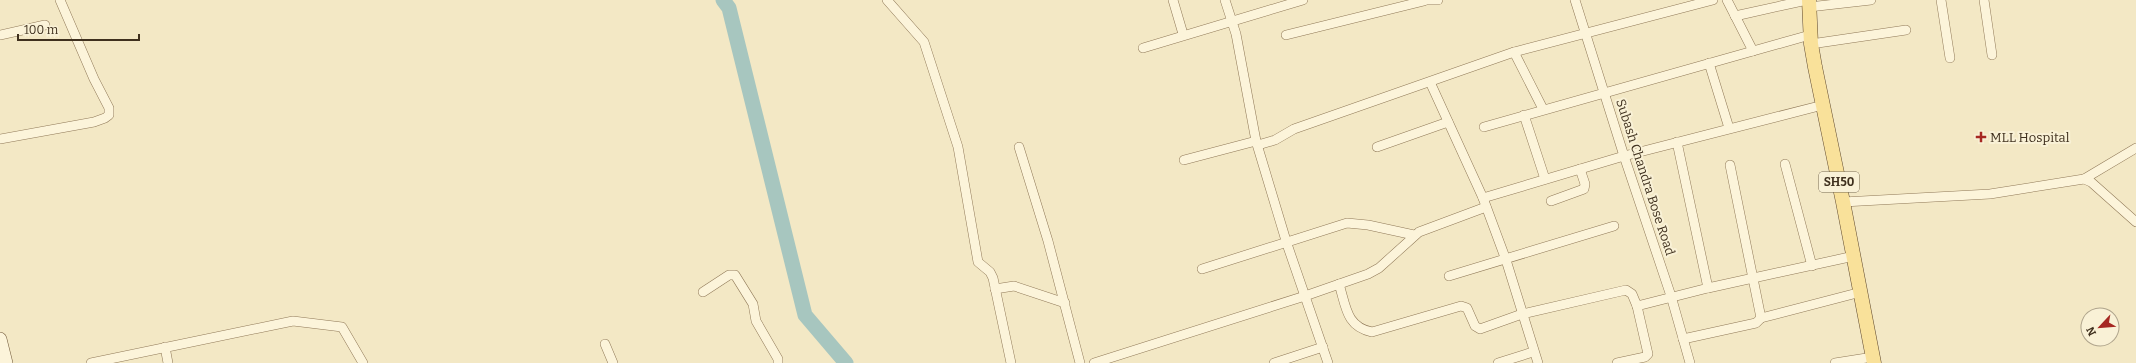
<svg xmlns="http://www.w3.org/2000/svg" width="2136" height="363" font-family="Bitter,serif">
<rect width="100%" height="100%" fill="#f3e8c5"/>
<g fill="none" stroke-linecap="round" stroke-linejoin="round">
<polyline stroke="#a7c6bf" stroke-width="15" points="723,0 729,8 805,315 846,363"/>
<defs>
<g id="street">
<polyline points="887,0 924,42 958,147 978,262 990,272 993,278 1011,363"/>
<polyline points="1173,0 1183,34"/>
<polyline points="1225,0 1236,34 1256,141 1287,244 1328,363"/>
<polyline points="1424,0 1438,0"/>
<polyline points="1575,0 1624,156 1671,296 1690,363"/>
<polyline points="1941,0 1950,58"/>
<polyline points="1984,0 1992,55"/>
<polyline points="1809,7 1871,0"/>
<polyline points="1735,16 1807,0"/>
<polyline points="0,35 45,25"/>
<polyline points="1286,35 1424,1"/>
<polyline points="1811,44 1906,30"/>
<polyline points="1143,48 1303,0"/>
<polyline points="1753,51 1810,35"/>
<polyline points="1514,52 1713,0"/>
<polyline points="1709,63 1729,128"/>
<polyline points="1430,82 1483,198"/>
<polyline points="1524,115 1545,179"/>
<polyline points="1484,127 1753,51 1727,0"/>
<polyline points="0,139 94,122 105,118 109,115 109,108 94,79 60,0"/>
<polyline points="1677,142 1708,288 1854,256"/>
<polyline points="1258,145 1275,140 1294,129 1514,52 1543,109"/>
<polyline points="1019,147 1048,241 1080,363"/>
<polyline points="1377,147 1448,122"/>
<polyline points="1184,160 1256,141"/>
<polyline points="1785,164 1812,266"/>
<polyline points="2084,179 2136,148"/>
<polyline points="1551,201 1584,189 1585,184 1580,169"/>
<polyline points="1843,202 1990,194 2084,179 2091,182 2136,222"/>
<polyline points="1202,269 1347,223 1368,225 1414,235"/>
<polyline points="1449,276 1614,226"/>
<path d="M 1339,284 C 1346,306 1346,327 1372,332 L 1461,306 L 1467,308 L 1475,326 L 1480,329 L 1522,314 L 1626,290 L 1632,294 L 1637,306 L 1708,288"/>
<polyline points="995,289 1014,286 1065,303"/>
<polyline points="703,292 729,275 735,275 753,304 756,321 778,359 778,363"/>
<polyline points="1761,318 1861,292"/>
<polyline points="1683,339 1756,323 1761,318 1730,165"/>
<polyline points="605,344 613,363"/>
<polyline points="165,347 168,363"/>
<polyline points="91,363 293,321 342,327 363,363"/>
<polyline points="1094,363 1305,296 1368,274 1379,268 1419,232 1486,207"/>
<polyline points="1274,363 1323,347"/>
<polyline points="1498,363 1533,352"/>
<polyline points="1538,363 1506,260 1483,198 1624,156 1823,105"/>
<polyline points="1617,363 1645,357 1648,354 1637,306"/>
<polyline points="1835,363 1873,357"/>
</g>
<polyline id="secondary" points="0,339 6,363"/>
<polyline id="primary" points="1809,0 1811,44 1815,67 1843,202 1874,363"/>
</defs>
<use href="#street" stroke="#907958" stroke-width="10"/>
<use href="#secondary" stroke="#725a3b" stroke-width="14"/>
<use href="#primary" stroke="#5e472d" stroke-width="15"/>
<use href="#street" stroke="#fcf4da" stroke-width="9"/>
<use href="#secondary" stroke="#fcf4da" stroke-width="13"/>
<use href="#primary" stroke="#f9e19a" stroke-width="14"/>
</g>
<path fill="#a62822" stroke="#f9f1d6" stroke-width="1.5" d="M1979 131h4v4h4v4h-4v4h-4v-4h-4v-4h4z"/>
<g text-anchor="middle" stroke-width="4" stroke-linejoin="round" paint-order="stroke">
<rect fill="#f9f1d6" stroke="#776a55" stroke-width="1" x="1819" y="172" width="40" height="20" rx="3"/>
<g font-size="12" font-weight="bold" fill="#3f301e">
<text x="1839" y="186">SH50</text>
</g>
<g font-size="13" fill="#3f301e" stroke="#f9f1d6" text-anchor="start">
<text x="1990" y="142">MLL Hospital</text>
</g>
<g font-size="13" fill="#3f301e" stroke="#f9f1d6">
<text transform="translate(1646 177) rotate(72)" y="5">Subash Chandra Bose Road</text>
</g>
</g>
<g transform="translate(2100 327) rotate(244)"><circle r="19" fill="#f9f1d6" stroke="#afa48c"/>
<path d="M0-3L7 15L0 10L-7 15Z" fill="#a62822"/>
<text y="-6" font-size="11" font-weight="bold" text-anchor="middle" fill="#3f301e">N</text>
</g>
<path d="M18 34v6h121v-6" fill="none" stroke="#3f301e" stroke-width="2"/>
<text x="24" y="34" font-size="12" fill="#3f301e" stroke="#f9f1d6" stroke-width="3" paint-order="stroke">100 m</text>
</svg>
